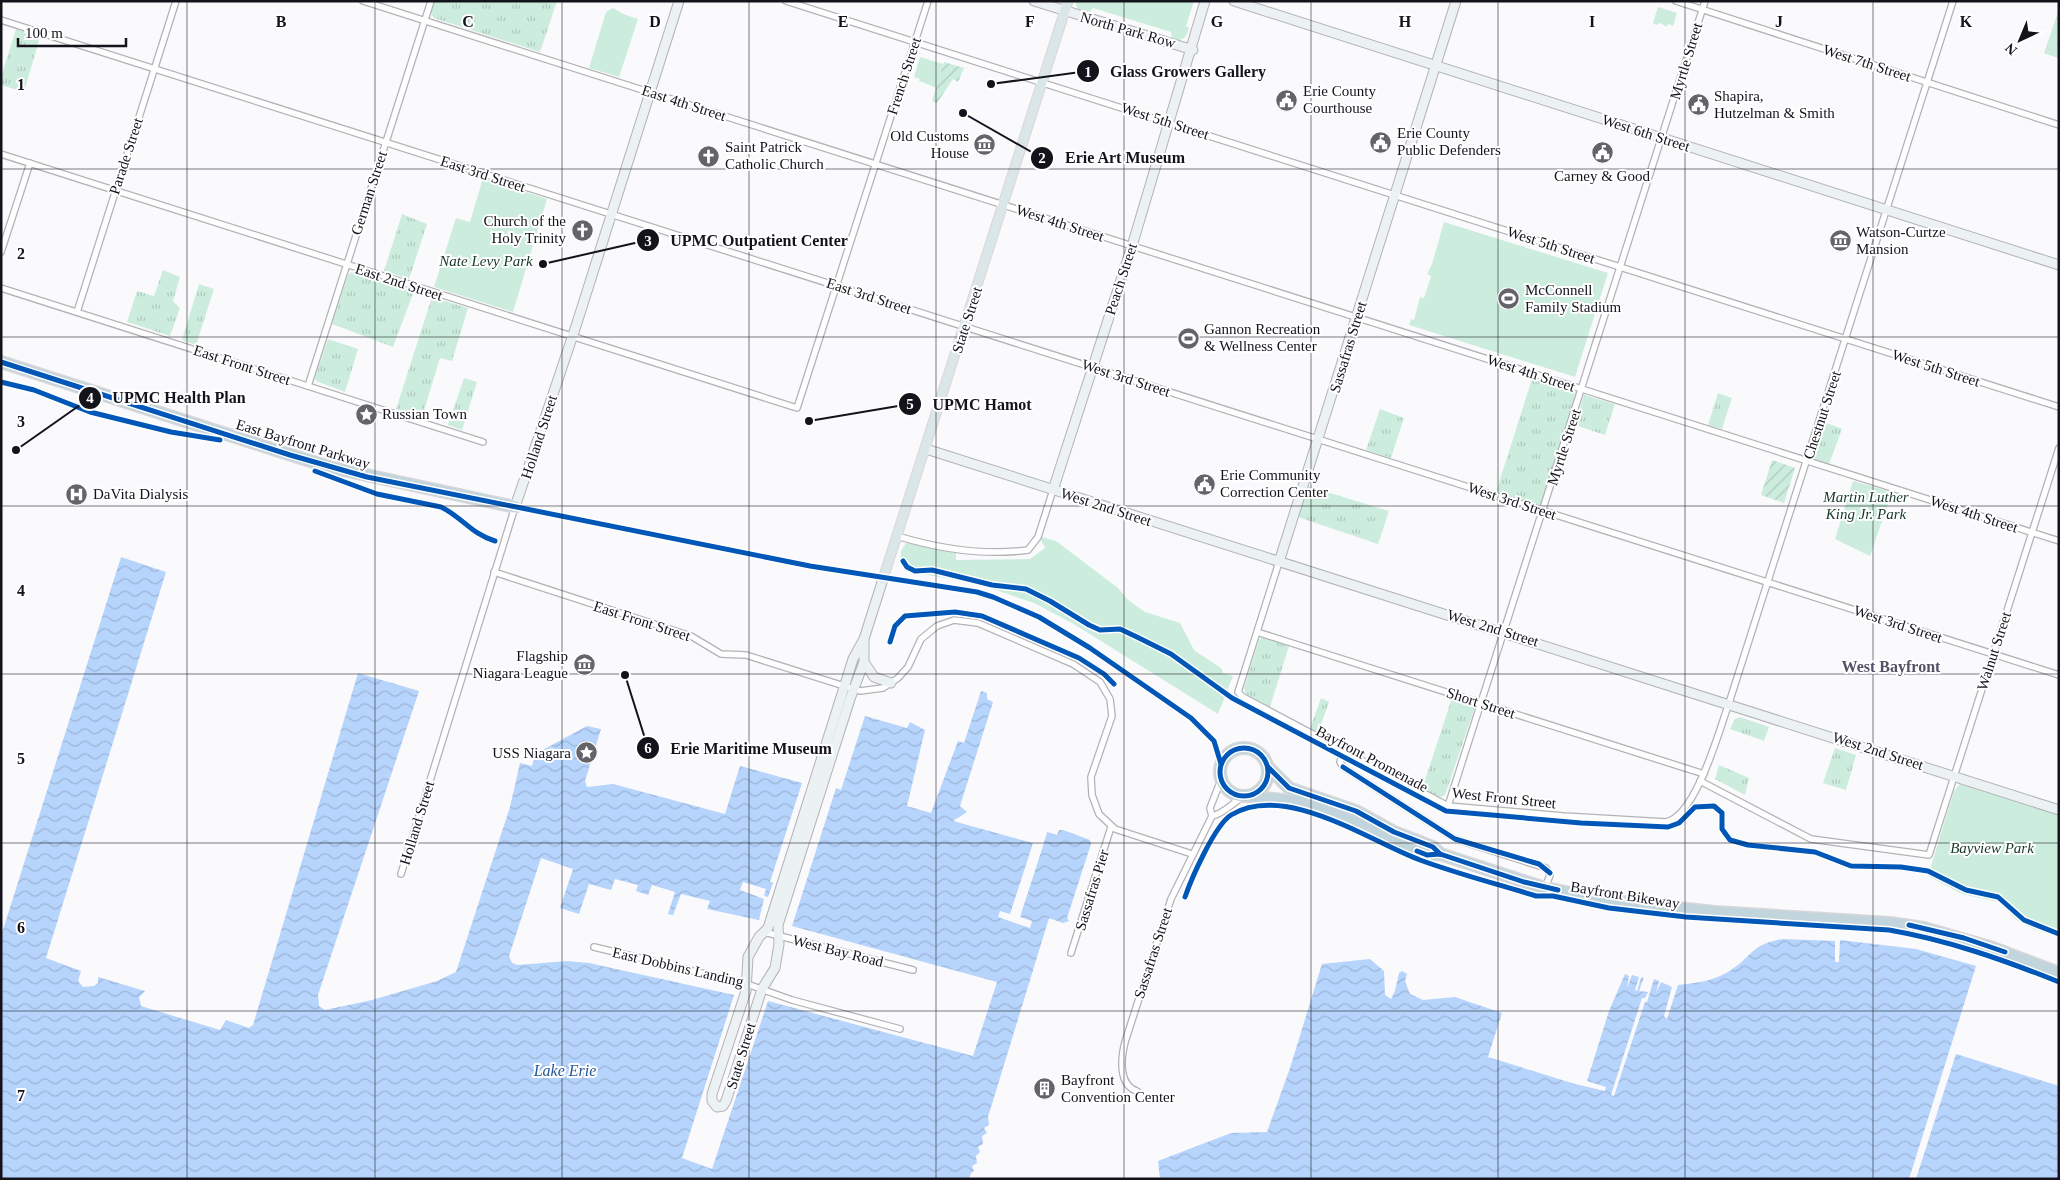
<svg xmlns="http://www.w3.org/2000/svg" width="2060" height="1180" font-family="'Times New Roman',serif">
<defs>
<pattern id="grass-tufts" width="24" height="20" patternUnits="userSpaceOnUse" patternTransform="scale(1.25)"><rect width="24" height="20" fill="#cceddd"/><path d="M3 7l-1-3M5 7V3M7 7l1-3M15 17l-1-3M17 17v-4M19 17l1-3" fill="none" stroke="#aecabd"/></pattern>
<pattern id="garden-furrows" width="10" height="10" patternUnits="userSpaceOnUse" patternTransform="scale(1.25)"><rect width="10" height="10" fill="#cceddd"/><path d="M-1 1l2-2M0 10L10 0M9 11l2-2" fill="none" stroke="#aecabd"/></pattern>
<pattern id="water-waves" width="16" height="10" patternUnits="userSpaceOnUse" patternTransform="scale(1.25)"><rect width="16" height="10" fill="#b6d4fc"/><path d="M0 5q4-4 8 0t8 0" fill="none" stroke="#9cb5d7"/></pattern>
</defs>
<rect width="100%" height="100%" fill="#fafafc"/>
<g fill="url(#grass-tufts)">
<polygon points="435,1 557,1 540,52 434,18 431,14"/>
<polygon points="2059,9 2059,56 2058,58 2044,53"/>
<polygon points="16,29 40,37 24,92 1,85 1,77"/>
<polygon points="402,214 427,224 409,279 384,271"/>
<polygon points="163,270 180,277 173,301 180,308 170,336 127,322 137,291 154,296"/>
<polygon points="352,272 414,291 393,347 332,324 348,275"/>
<polygon points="199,284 214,289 196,345 182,340"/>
<polygon points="432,297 468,308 452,361 440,358 422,417 396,409"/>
<polygon points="328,339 358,349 345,392 316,381 315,377"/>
<polygon points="464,378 477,382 462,430 448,425"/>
<polygon points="1532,379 1576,392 1541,507 1496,492"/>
<polygon points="1718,393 1732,398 1722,429 1708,425"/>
<polygon points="1584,395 1615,404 1605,435 1575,425"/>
<polygon points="1380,409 1404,418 1391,458 1366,450"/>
<polygon points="1824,422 1842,429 1829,464 1812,458"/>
<polygon points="1307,486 1389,511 1378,544 1298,517"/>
<polygon points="1262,637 1289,646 1270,707 1246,694 1244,688 1259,640"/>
<polygon points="1321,698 1329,702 1318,733 1310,729"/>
<polygon points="1452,698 1471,703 1475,707 1445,795 1439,798 1422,789"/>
<polygon points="1740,717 1769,727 1764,741 1730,729 1735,719"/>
<polygon points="1835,748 1856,755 1846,790 1823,783"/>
<polygon points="1719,765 1749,778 1745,795 1715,779"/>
</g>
<g fill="#cceddd">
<path d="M 1194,1 L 1186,26 L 1189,28 C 1187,34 1186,39 1179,40 L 1172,38 L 1171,32 L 1093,8 L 1090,12 L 1078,9 L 1075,2 Z"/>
<polygon points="1658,7 1677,13 1673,26 1668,24 1667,27 1660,23 1656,25 1653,23"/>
<polygon points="613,8 623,14 638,19 619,77 589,68 606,12"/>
<polygon points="920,57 943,64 937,88 919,81 920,79 914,77"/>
<polygon points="483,178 547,199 513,312 434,287 456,218 470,222"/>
<polygon points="1444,222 1608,273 1575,377 1409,325 1411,319 1414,320 1420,297 1424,298 1431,276 1427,274 1432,264"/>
<polygon points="1853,481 1892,492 1870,556 1835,539"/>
<polygon points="1042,537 1056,541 1118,588 1128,600 1145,612 1180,623 1194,650 1222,669 1223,673 1233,676 1218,714 1072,623 1034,603 975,583 909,572 900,560 901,551 906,543 956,553 956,560 1030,559 1045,548 1041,540"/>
<polygon points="1960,784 2059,815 2059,938 2034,929 2018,921 1998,902 1962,894 1928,876 1954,791"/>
</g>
<g fill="url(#garden-furrows)">
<polygon points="944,62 964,68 958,82 953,79 937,103 932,101"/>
<polygon points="1772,460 1795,468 1784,503 1761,495"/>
</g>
<g fill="url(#water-waves)">
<polygon points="121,557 166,572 46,958 81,971 78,981 83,987 94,986 98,983 98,977 145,991 139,997 141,1006 220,1030 226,1020 249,1028 253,1025 358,673 419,691 318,995 319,1006 325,1010 372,1000 437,981 456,972 510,807 520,763 532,766 535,754 587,726 601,729 585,781 587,787 613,784 725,814 740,766 802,783 770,882 773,883 768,897 764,896 766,889 743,882 740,890 764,899 759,920 707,909 710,901 681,894 673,915 668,914 675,892 652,885 648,895 636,891 638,885 615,879 611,890 589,884 579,914 560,908 573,869 541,858 509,956 512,963 518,965 567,961 589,963 734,995 682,1158 712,1169 768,1001 973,1056 997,982 792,926 836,788 841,790 865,716 907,728 910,722 925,730 907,806 931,813 958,741 964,743 981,691 987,693 987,699 993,702 960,806 967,812 953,821 1043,846 1047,832 1057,835 1059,830 1063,830 1090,840 1091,844 1067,918 1069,921 1063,923 1049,918 988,1117 989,1125 984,1128 987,1133 982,1136 983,1144 978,1147 980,1152 976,1156 977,1163 972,1166 974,1171 971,1173 969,1179 1,1179 1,936"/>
<path d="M 1783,939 L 1835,941 L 1835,962 L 1839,962 L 1840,940 L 1916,949 L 1976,966 L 1909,1179 L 1160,1179 L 1158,1161 L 1231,1133 L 1267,1132 L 1290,1068 L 1322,964 L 1370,959 L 1384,971 L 1385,995 L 1391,999 L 1395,991 L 1399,973 L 1402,971 L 1407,974 L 1405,981 L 1410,994 L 1423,1000 L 1455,997 L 1502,1013 L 1488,1057 L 1575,1084 L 1605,1091 L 1606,1087 L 1587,1081 L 1609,1011 L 1625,974 L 1629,976 L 1627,988 L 1632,975 L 1639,977 L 1635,990 L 1637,991 L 1641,978 L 1644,977 L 1639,991 L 1648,992 L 1645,998 L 1642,998 L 1611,1095 L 1614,1096 L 1645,1002 L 1647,1002 L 1654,979 L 1659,981 L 1656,993 L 1661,982 L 1672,987 L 1664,1016 L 1667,1019 L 1678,985 C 1698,983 1714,981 1731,970 C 1754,955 1751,944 1783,939 Z"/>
<polygon points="1956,1054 2059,1086 2059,1179 1916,1179"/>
</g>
<polygon fill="#fafafc" points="1033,843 1043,846 1020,917 1032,921 1030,928 998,917 1000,911 1010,914"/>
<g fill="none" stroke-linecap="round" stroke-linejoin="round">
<defs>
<g id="street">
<polyline points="363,1 2059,541"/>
<polyline points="786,1 2059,407"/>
<polyline points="1676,1 2059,125"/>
<polyline points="1,20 2059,675"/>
<polyline points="1,154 797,408 928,1"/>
<polyline points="1,252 30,163"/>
<polyline points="1,288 483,442"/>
<polyline points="77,312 176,1"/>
<polyline points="308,386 431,1"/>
<path d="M 897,536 C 940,549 983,556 1028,550 L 1038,537 L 1053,490"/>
<path d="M 1279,562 L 1238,692 L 1243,697 L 1448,806 L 1563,816 L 1666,822 C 1696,816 1719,731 1729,703 L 1953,1"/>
<polyline points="494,572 691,636 721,654 746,655 860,691 883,688 898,678 908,667 921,639 937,626 954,620 978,623 1073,664 1100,682 1110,699 1112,716 1091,777 1092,795 1099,814 1115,829 1192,854"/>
<polyline points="1257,632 1704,774"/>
<polyline points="1343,751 1340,762 1343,767 1455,839 1546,868 1550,875 1545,888"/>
<polyline points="1700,781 1811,839 1929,855 2059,448"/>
<polyline points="1448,806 1705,1"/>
<path d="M 1212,816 C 1225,813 1232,803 1244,796"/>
<polyline points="401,874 515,507"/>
<polyline points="764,932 913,970"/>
<polyline points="594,947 747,984 792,1000 900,1029"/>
<polyline points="1071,953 1111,827"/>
<path d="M 1137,1091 C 1118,1085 1121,1058 1125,1042 L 1171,899 L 1212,816 L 1210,808 L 1221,780"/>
</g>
<g id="secondary">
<polyline points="1034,1 1193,50"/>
<polyline points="1234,1 2059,265"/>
<polyline points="926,449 2059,810"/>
<polyline points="1053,490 1132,246 1205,1"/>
<polyline points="515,507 576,326 679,1"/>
<polyline points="1279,562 1456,1"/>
<polyline points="864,639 864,662 850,699 778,925 779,944 775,968 762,989 726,1101 723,1106 717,1107 712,1101 712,1094 746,991 748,957 759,937 768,928 853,659 864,639 883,579"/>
<polyline points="864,662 874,677 891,683"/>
</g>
<polyline id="primary" points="883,579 1068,1"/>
<g id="highway">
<polyline points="1,362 329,467 515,507"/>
<circle cx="1244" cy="772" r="24"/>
<polyline points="1268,767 1289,788 1356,811 1394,832 1433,847 1440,854"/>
<polyline points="1247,796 1292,801 1331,812 1427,855 1440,854 1545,888 1612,901 1715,912 1890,923 1924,928 1993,948 2059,973"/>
</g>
</defs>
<use href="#street" stroke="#b3b2b7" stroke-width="8"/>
<use href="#secondary" stroke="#b3b2b7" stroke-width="11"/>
<use href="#primary" stroke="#d8d7da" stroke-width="11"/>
<use href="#highway" stroke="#d8d7da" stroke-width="14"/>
<use href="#street" stroke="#fefeff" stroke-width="5.5"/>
<use href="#secondary" stroke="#ecf2f4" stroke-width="9"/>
<use href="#primary" stroke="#dbe6e9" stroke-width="9"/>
<use href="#highway" stroke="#c3d5dc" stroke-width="11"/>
<defs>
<g id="cycleway">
<polyline points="1,362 290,455 367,477 810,566 977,592 993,597 1039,617 1090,648 1191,718 1214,741 1221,764"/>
<polyline points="1,382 34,390 90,412 171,432 220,440"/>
<path d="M 315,471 L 377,494 L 441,507 C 462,517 471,534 495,541"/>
<polyline points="903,561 907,567 915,571 932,570 992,585 1026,589 1050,601 1089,625 1100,630 1120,629 1139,638 1171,654 1232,698 1446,811 1581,823 1668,827 1679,823 1695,807 1714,806 1722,813 1722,829 1730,840 1748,845 1815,852 1851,866 1901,867 1928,871 1966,890 1998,897 2024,920 2059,934"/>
<polyline points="890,642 895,626 905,616 955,612 982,616 1079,658 1104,674 1114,684"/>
<circle cx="1244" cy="772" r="24"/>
<polyline points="1268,767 1289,788 1356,811 1394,832 1433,847 1440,854"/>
<polyline points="1343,767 1455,839 1539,864 1550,873"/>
<polyline points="1417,851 1427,855 1440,854 1524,882 1558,890"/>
<path d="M 1185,897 C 1192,877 1215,825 1231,815 C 1285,782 1369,841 1420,860 C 1458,874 1497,884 1536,896 L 1553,896 L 1609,908 L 1686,917 L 1889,930 C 1948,940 2004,960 2059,982"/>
<polyline points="1909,925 1964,938 2005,952"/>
</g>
</defs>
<use href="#cycleway" stroke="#fff" stroke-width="8"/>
<use href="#cycleway" stroke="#0057b8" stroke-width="5"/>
</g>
<path fill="none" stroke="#14121a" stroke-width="1" stroke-opacity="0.55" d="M 187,1 L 187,1179M 375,1 L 375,1179M 562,1 L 562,1179M 749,1 L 749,1179M 936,1 L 936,1179M 1124,1 L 1124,1179M 1311,1 L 1311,1179M 1498,1 L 1498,1179M 1685,1 L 1685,1179M 1873,1 L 1873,1179M 1,169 L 2059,169M 1,337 L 2059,337M 1,506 L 2059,506M 1,674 L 2059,674M 1,843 L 2059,843M 1,1011 L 2059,1011"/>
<defs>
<symbol id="civic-disc" viewBox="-11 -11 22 22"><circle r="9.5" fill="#646369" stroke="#fff"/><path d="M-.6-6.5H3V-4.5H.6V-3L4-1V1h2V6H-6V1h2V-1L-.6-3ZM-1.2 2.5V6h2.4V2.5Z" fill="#fff"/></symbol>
<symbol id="museum-disc" viewBox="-11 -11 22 22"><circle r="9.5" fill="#646369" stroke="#fff"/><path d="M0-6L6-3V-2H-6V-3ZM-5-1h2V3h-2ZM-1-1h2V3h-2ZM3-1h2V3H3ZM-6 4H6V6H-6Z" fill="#fff"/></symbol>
<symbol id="church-disc" viewBox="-11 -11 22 22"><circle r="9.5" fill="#646369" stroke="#fff"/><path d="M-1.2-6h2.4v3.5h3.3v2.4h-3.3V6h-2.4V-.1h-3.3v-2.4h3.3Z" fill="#fff"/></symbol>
<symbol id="stadium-disc" viewBox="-11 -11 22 22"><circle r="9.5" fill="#646369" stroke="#fff"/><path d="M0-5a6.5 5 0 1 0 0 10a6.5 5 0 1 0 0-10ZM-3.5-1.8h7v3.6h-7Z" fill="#fff"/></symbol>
<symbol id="sight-disc" viewBox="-11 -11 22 22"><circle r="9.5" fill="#646369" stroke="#fff"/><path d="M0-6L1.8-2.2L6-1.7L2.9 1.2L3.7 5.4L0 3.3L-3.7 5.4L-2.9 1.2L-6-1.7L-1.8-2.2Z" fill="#fff"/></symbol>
<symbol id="hospital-disc" viewBox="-11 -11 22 22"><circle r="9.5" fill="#646369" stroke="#fff"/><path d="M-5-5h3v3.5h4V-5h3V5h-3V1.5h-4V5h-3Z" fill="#fff"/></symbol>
<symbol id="building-disc" viewBox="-11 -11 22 22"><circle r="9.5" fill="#646369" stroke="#fff"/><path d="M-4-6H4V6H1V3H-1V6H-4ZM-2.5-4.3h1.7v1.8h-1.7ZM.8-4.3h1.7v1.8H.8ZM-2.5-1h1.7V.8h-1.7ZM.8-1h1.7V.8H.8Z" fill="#fff"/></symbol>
</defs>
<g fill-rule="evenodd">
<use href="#civic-disc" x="1274" y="88" width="25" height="25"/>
<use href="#civic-disc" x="1686" y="92" width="25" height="25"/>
<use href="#civic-disc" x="1368" y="130" width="25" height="25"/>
<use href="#museum-disc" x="972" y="132" width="25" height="25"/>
<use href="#civic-disc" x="1590" y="140" width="25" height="25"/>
<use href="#church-disc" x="696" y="144" width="25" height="25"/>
<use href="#church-disc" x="570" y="218" width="25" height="25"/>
<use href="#museum-disc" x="1828" y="228" width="25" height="25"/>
<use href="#stadium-disc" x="1496" y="286" width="25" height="25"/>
<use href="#stadium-disc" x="1176" y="326" width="25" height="25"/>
<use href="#sight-disc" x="354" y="402" width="25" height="25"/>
<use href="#civic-disc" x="1192" y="472" width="25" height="25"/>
<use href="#hospital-disc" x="64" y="482" width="25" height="25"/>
<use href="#museum-disc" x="572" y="652" width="25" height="25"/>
<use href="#sight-disc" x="574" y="740" width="25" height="25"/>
<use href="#building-disc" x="1032" y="1076" width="25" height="25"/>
</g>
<g text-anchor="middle" stroke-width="4" stroke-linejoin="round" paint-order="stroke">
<g font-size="15" fill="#14121a" stroke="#fff">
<text transform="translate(1128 30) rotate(16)" y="5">North Park Row</text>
<text transform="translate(1686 61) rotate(-73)" y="5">Myrtle Street</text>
<text transform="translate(1867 63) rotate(18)" y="5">West 7th Street</text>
<text transform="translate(904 76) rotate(-72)" y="5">French Street</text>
<text transform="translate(684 103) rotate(18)" y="5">East 4th Street</text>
<text transform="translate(1165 121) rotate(18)" y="5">West 5th Street</text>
<text transform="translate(1646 133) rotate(18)" y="5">West 6th Street</text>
<text transform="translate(126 156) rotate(-72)" y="5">Parade Street</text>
<text transform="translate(483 174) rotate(18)" y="5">East 3rd Street</text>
<text transform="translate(369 193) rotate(-72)" y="5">German Street</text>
<text transform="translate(1060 223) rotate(18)" y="5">West 4th Street</text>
<text transform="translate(1551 245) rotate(18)" y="5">West 5th Street</text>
<text transform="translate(1121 279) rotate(-72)" y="5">Peach Street</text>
<text transform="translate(399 282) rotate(18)" y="5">East 2nd Street</text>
<text transform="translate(869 296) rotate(18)" y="5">East 3rd Street</text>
<text transform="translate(967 320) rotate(-72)" y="5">State Street</text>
<text transform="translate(1348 347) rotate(-73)" y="5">Sassafras Street</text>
<text transform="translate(242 365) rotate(18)" y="5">East Front Street</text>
<text transform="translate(1936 368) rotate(18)" y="5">West 5th Street</text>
<text transform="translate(1531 373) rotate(18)" y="5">West 4th Street</text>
<text transform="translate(1126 378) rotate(18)" y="5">West 3rd Street</text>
<text transform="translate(1822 415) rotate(-72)" y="5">Chestnut Street</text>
<text transform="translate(539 437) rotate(-72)" y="5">Holland Street</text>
<text transform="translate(303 444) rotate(17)" y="5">East Bayfront Parkway</text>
<text transform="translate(1564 447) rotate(-72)" y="5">Myrtle Street</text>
<text transform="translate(1512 501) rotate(18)" y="5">West 3rd Street</text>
<text transform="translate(1106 507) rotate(18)" y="5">West 2nd Street</text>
<text transform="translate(1974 514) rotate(18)" y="5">West 4th Street</text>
<text transform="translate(642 621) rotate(18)" y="5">East Front Street</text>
<text transform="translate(1898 624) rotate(18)" y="5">West 3rd Street</text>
<text transform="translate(1493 628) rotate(17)" y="5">West 2nd Street</text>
<text transform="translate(1994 651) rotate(-72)" y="5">Walnut Street</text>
<text transform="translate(1481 703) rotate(18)" y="5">Short Street</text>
<text transform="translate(1878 751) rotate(18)" y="5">West 2nd Street</text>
<text transform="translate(1372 759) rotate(28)" y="5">Bayfront Promenade</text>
<text transform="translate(1504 798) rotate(6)" y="5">West Front Street</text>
<text transform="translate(417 823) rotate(-73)" y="5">Holland Street</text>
<text transform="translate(1092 890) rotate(-73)" y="5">Sassafras Pier</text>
<text transform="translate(1625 895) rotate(9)" y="5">Bayfront Bikeway</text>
<text transform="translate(838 951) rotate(14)" y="5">West Bay Road</text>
<text transform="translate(1153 953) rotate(-72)" y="5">Sassafras Street</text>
<text transform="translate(678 967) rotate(13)" y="5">East Dobbins Landing</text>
<text transform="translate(741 1056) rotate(-73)" y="5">State Street</text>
</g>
<g font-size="15" fill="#14121a" stroke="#fff" text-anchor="start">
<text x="1303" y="96">Erie County<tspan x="1303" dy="17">Courthouse</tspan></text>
<text x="1714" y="101">Shapira,<tspan x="1714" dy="17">Hutzelman &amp; Smith</tspan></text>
<text x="1397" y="138">Erie County<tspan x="1397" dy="17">Public Defenders</tspan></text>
<text x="969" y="141" text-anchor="end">Old Customs<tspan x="969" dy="17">House</tspan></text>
<text x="725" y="152">Saint Patrick<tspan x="725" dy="17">Catholic Church</tspan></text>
<text x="1602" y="181" text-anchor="middle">Carney &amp; Good</text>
<text x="566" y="226" text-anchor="end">Church of the<tspan x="566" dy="17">Holy Trinity</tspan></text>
<text x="1856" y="237">Watson-Curtze<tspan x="1856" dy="17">Mansion</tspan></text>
<text x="1525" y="295">McConnell<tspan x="1525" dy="17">Family Stadium</tspan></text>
<text x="1204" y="334">Gannon Recreation<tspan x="1204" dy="17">&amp; Wellness Center</tspan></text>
<text x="382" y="419">Russian Town</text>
<text x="1220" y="480">Erie Community<tspan x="1220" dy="17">Correction Center</tspan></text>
<text x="93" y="499">DaVita Dialysis</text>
<text x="568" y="661" text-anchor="end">Flagship<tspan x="568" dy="17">Niagara League</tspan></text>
<text x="571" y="758" text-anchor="end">USS Niagara</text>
<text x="1061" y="1085">Bayfront<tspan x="1061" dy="17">Convention Center</tspan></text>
</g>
<g font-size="15" font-style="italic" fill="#163728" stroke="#fff">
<text x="486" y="266">Nate Levy Park</text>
<text x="1866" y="502">Martin Luther<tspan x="1866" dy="17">King Jr. Park</tspan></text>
<text x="1992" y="853">Bayview Park</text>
</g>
<g font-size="16" font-weight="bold" fill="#545165" stroke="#fff">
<text x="1891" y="672">West Bayfront</text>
</g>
<g font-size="16" font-style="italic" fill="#22589a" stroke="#fff">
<text x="565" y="1076">Lake Erie</text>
</g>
</g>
<g font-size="16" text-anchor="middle" font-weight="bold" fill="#14121a" stroke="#fff" stroke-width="4" stroke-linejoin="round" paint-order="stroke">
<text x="281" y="27">B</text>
<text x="468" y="27">C</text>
<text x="655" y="27">D</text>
<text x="843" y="27">E</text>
<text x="1030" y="27">F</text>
<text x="1217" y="27">G</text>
<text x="1405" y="27">H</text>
<text x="1592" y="27">I</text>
<text x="1779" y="27">J</text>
<text x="1966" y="27">K</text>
<text x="21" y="90">1</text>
<text x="21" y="259">2</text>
<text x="21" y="427">3</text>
<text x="21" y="596">4</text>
<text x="21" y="764">5</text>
<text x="21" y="933">6</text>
<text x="21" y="1101">7</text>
</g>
<path fill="none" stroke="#14121a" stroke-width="2" d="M991 84L1088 71M963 113L1042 158M543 264L648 240M16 450L90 398M809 421L910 404M625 675L648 748"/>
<g fill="#14121a" stroke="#fff" stroke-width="2">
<circle cx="991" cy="84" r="5"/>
<circle cx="963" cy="113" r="5"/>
<circle cx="543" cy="264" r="5"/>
<circle cx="16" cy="450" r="5"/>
<circle cx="809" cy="421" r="5"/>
<circle cx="625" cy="675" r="5"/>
<circle cx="1088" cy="71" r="12"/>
<circle cx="1042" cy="158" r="12"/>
<circle cx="648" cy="240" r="12"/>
<circle cx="90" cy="398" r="12"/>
<circle cx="910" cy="404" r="12"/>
<circle cx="648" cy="748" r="12"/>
</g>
<g font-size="15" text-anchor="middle" font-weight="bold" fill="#fff">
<text x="1088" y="77">1</text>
<text x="1042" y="163">2</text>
<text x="648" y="246">3</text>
<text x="90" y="403">4</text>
<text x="910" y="409">5</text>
<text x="648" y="753">6</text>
</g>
<g font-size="16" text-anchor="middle" font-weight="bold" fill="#14121a" stroke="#fff" stroke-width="4" stroke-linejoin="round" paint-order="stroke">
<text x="1188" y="77">Glass Growers Gallery</text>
<text x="1125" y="163">Erie Art Museum</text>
<text x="759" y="246">UPMC Outpatient Center</text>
<text x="179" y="403">UPMC Health Plan</text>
<text x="982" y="410">UPMC Hamot</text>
<text x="751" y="754">Erie Maritime Museum</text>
</g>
<rect width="2060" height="1180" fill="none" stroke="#14121a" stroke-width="5"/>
<g transform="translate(2020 40) rotate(224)" stroke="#ffffff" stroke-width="4" paint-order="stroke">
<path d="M0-4L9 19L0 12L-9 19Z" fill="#14121a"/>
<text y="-8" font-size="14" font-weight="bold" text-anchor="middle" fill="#14121a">N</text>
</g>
<path d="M18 38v8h108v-8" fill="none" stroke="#14121a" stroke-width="2.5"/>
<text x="25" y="38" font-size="15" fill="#14121a" stroke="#ffffff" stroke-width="4" paint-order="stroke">100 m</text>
</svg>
